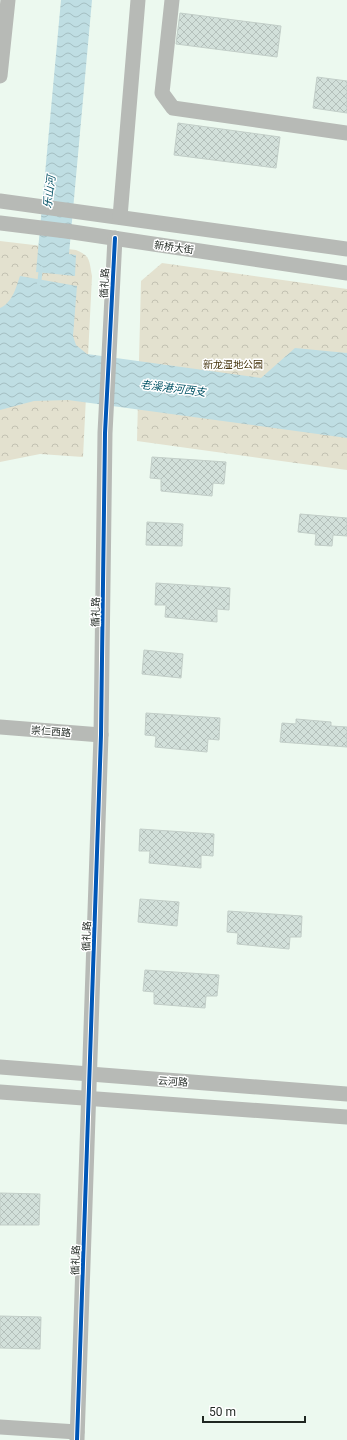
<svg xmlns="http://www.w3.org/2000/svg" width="347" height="1440" font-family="Roboto,'Noto Sans SC',sans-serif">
<defs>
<pattern id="forest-crowns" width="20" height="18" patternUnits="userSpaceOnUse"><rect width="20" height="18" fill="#e3e1cf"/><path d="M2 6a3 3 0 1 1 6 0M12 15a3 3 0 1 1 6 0" fill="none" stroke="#c2c1b1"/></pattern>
<pattern id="water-waves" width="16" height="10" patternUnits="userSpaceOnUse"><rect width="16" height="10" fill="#bfdee3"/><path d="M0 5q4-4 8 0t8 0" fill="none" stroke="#a4bec2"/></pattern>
<pattern id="building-cross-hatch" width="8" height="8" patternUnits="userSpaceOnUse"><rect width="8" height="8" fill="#d2e0da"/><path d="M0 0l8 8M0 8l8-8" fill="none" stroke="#b4c0bb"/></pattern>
</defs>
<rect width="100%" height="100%" fill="#ecf9ef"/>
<g fill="url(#forest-crowns)">
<path d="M 0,241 L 76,250 C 91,256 89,261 92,276 L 83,457 L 40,454 L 0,462 Z"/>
<polygon points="162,263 347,289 347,470 137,441 141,281"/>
</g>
<g fill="url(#water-waves)">
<polygon points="61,0 92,0 69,254 76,255 75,276 36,272"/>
<path d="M 20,276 L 77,286 L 73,336 L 76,345 L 87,354 L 261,378 L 295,348 L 347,353 L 347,438 L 68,400 L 34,401 L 0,410 L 0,308 C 12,303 16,288 20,276 Z"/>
</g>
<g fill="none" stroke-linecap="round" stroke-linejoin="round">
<polyline stroke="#bfdee3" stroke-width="4" points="39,284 41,268"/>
</g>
<g fill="url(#building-cross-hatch)" stroke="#c2cec8">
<polygon points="180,13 281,26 277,57 176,44"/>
<polygon points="317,77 347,81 347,113 313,108"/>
<polygon points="178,123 280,137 276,168 174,155"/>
<polygon points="152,457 226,462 224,484 213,483 212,496 161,491 161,479 150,478"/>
<polygon points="300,514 347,518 347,536 333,535 332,546 315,545 316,534 298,532"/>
<polygon points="147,522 183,524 182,546 146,545"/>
<polygon points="156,583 230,588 229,610 217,609 217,622 165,617 166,605 155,605"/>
<polygon points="144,650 183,654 181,678 142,674"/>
<polygon points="146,713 220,718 219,740 208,739 207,752 155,747 156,736 145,735"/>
<polygon points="296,719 331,722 331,726 347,727 347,747 280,742 282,723 296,724"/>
<polygon points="140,829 214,834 213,856 201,855 201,868 149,863 150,851 139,851"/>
<polygon points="140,899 179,902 177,926 138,922"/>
<polygon points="228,911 302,916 301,937 290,937 289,949 237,944 238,933 227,932"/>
<polygon points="145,970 219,975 217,996 206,996 205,1008 154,1004 154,992 143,991"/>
<polygon points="0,1193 40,1194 39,1225 0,1225"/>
<polygon points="0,1316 41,1317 40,1349 0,1348"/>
</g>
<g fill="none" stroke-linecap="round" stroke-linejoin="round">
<g stroke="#b7bab6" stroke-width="15">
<polyline points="172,0 162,93 173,108 347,133"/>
<polyline points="0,76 8,0"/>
<polyline points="0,201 347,249"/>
<polyline points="120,217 138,0"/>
<polyline points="0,223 66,231 347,273"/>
<polyline points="0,727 101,735"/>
<polyline points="0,1067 347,1094"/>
<polyline points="0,1092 347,1117"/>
<polyline points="0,1427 77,1432"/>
<polyline points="77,1440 101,735 105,433 115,238"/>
</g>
<defs>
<polyline id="cycleway" points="77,1440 101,735 105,433 115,238"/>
</defs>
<use href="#cycleway" stroke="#fff" stroke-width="6"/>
<use href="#cycleway" stroke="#0057b8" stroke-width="4"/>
</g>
<g text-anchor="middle" stroke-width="3" stroke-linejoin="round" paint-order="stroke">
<g font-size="10" fill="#1f2721" stroke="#fff">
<text transform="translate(174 247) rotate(8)" y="4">新桥大街</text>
<text transform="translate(104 283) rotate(-87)" y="4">循礼路</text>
<text transform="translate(95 612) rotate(-89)" y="4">循礼路</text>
<text transform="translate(51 731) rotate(4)" y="4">崇仁西路</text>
<text transform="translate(86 936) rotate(-88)" y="4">循礼路</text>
<text transform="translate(173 1081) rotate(4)" y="4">云河路</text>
<text transform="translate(75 1260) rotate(-88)" y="4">循礼路</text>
</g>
<g font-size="10" fill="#45340e" stroke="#fff">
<text x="233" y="368">新龙湿地公园</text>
</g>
<g font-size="11" font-style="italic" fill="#025265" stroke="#fff">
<text transform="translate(49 192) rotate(-83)" y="4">乐山河</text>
<text transform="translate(173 388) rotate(7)" y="4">老澡港河西支</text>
</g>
</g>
<path d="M203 1416v6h102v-6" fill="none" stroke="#1f2721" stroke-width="2"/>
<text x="209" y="1416" font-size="12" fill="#1f2721" stroke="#ffffff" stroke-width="3" paint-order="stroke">50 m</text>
</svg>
